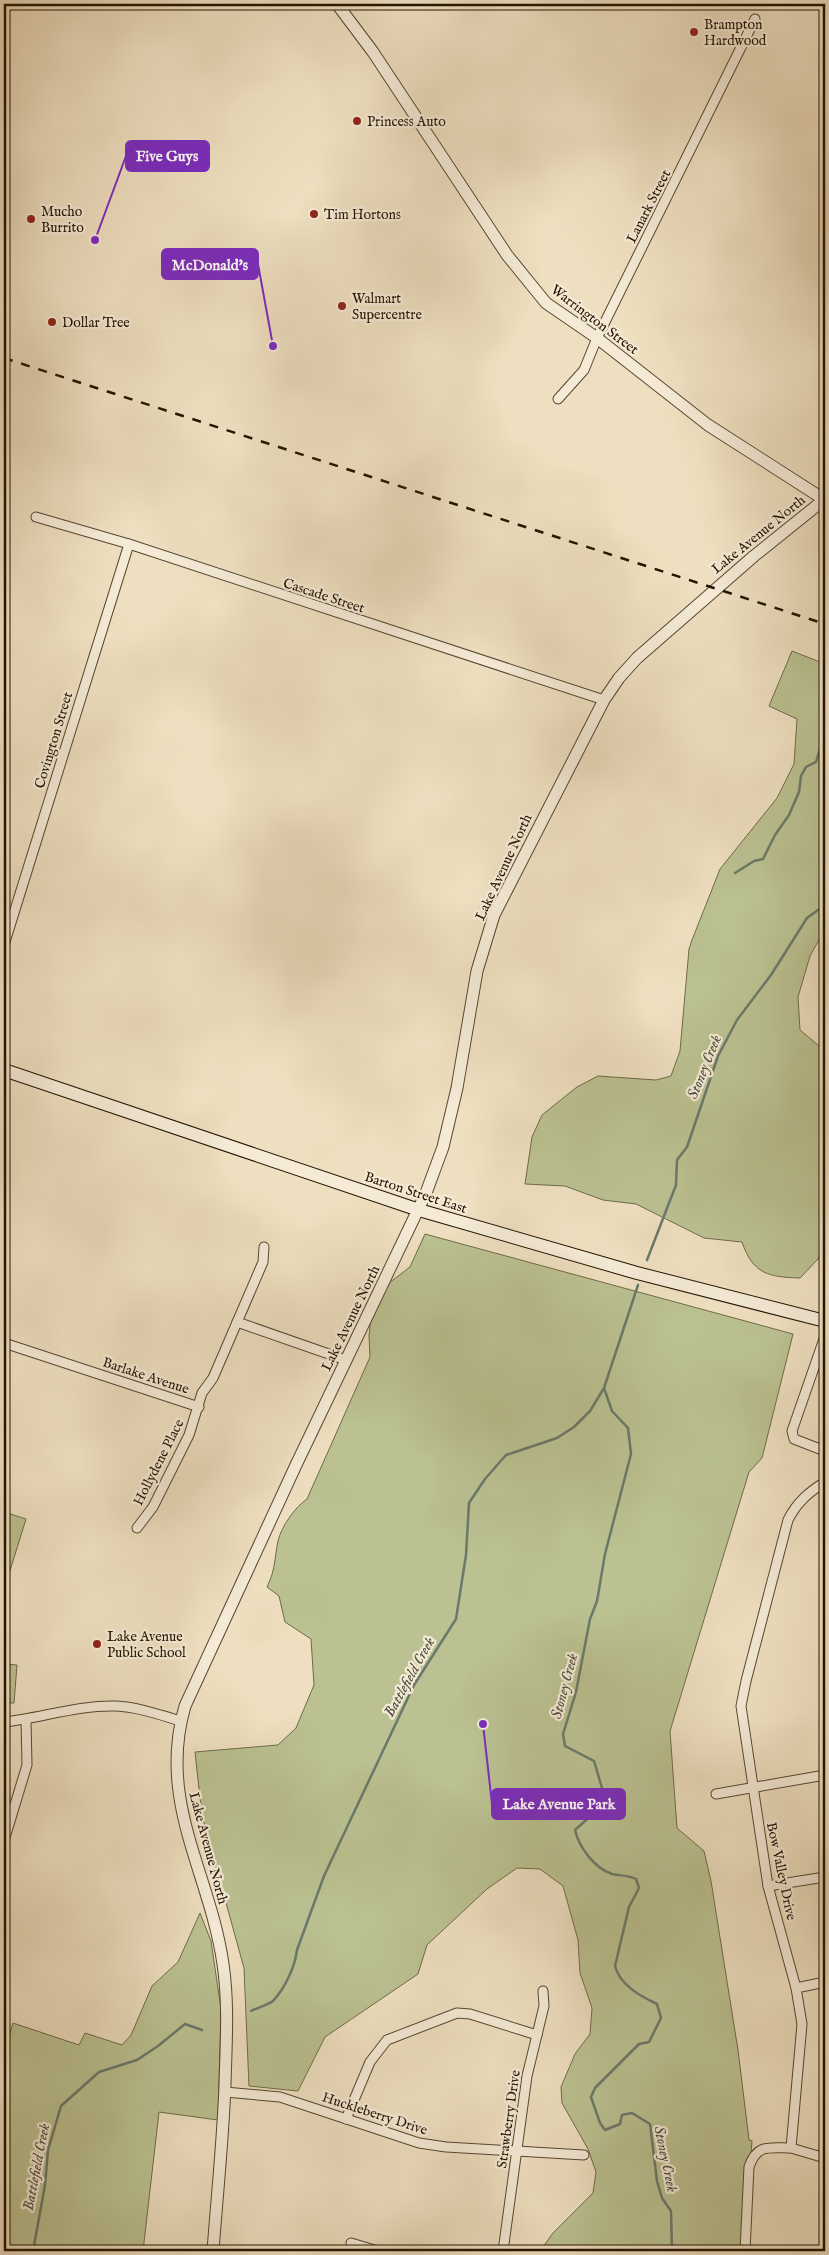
<svg xmlns="http://www.w3.org/2000/svg" width="829" height="2255" font-family="'IM FELL English',serif">
<rect width="100%" height="100%" fill="#eedfc0"/>
<filter id="stains"><feTurbulence type="fractalNoise" baseFrequency=".004" numOctaves="4"/><feColorMatrix values="0 0 0 0 .2 0 0 0 0 .09 0 0 0 0 .02 0 0 0 .5 -.17"/></filter>
<radialGradient id="worn" r=".72"><stop offset=".6" stop-color="#630" stop-opacity="0"/><stop offset="1" stop-color="#630" stop-opacity=".3"/></radialGradient>
<g fill="#bbc191" stroke="#6f6a48">
<path d="M 792,651 L 825,664 L 825,929 L 810,956 L 798,997 L 800,1030 L 825,1051 L 825,1246 L 818,1259 L 800,1278 C 768,1277 753,1274 742,1242 L 704,1238 L 636,1204 L 603,1200 L 565,1186 L 525,1184 L 532,1137 L 542,1115 L 577,1087 L 598,1076 L 656,1080 L 671,1076 L 680,1051 L 689,949 L 692,940 L 720,869 L 777,798 L 794,764 L 797,719 L 769,706 Z"/>
<path d="M 425,1234 L 793,1334 L 762,1458 L 749,1472 L 670,1731 L 677,1828 L 704,1851 L 711,1881 L 738,2050 L 749,2140 L 752,2141 L 743,2249 L 739,2251 L 540,2251 L 553,2233 L 593,2193 L 596,2172 L 588,2149 L 562,2103 L 561,2087 L 575,2054 L 590,2034 L 592,2008 L 580,1973 L 578,1940 L 563,1886 L 540,1869 L 517,1868 L 487,1889 L 427,1945 L 418,1974 L 325,2037 L 298,2091 L 249,2086 L 244,1968 L 202,1816 L 195,1752 L 278,1745 L 296,1728 L 314,1685 L 311,1639 L 285,1622 L 279,1596 L 267,1587 C 276,1568 274,1560 278,1541 C 281,1527 295,1507 307,1499 L 370,1357 L 369,1336 L 372,1309 L 385,1286 L 410,1267 Z"/>
<polygon points="4,1512 26,1519 4,1590"/>
<polygon points="4,1664 17,1665 14,1703 4,1703"/>
<polygon points="200,1913 211,1941 221,2009 218,2120 159,2112 143,2251 4,2251 4,2054 13,2023 79,2045 85,2033 122,2045 131,2035 152,1986 178,1962"/>
</g>
<g fill="none" stroke-linecap="round" stroke-linejoin="round">
<g stroke="#6a796b" stroke-width="2.5">
<polyline points="735,873 754,861 763,859 775,835 789,815 799,792 801,776 806,767 816,762 825,733"/>
<polyline points="647,1260 676,1185 677,1160 687,1147 718,1056 737,1020 771,975 807,918 825,905"/>
<path d="M 604,1388 L 612,1411 L 628,1428 L 631,1454 L 605,1554 L 597,1601 L 590,1619 L 576,1692 L 563,1734 L 565,1746 L 594,1761 L 602,1788 L 595,1812 L 575,1830 C 579,1847 594,1868 612,1874 C 621,1876 628,1875 636,1879 L 639,1888 L 629,1907 L 615,1966 C 620,1985 640,1996 657,2004 L 661,2018 L 649,2042 L 639,2044 L 595,2088 L 591,2097 L 600,2123 L 605,2130 L 620,2124 L 622,2115 L 632,2113 L 650,2124 L 657,2181 L 662,2198 L 671,2211 L 672,2251"/>
<path d="M 251,2011 C 257,2008 268,2005 273,2001 C 285,1988 295,1967 297,1950 L 324,1876 L 414,1685 L 456,1619 L 466,1555 L 469,1503 L 485,1479 L 506,1455 L 557,1438 L 574,1427 L 590,1411 L 604,1388 L 638,1285"/>
<polyline points="33,2251 45,2185 48,2150 61,2106 99,2072 137,2060 158,2046 185,2024 202,2030"/>
</g>
<defs>
<g id="minor">
<polyline points="558,399 584,370 597,338 755,19"/>
<polyline points="36,517 129,544 604,700"/>
<polyline points="4,945 129,544"/>
<polyline points="237,1322 346,1360"/>
<polyline points="825,1336 792,1431 794,1439 825,1451"/>
<polyline points="4,1343 199,1407"/>
<polyline points="137,1528 153,1507 189,1435 202,1393 213,1378 263,1262 264,1247"/>
<path d="M 4,1722 C 41,1718 78,1705 116,1706 C 138,1707 160,1715 181,1721"/>
<polyline points="716,1794 825,1775"/>
<polyline points="4,1841 27,1765 26,1720"/>
<polyline points="768,1886 825,1877"/>
<polyline points="796,1988 825,1982"/>
<polyline points="225,2092 280,2097 419,2143 446,2147 584,2155"/>
<polyline points="346,2119 370,2062 387,2040 457,2013 470,2014 537,2035"/>
<polyline points="791,2148 825,2158"/>
<polyline points="351,2243 378,2251"/>
<polyline points="503,2251 527,2076 544,2006 543,1991"/>
<path d="M 745,2251 L 749,2167 C 757,2143 770,2148 791,2148 L 802,2024 L 796,1988 L 768,1886 L 741,1706 L 746,1681 L 788,1520 C 797,1502 809,1492 825,1482"/>
</g>
<g id="tertiary">
<polyline points="337,4 373,52 507,255 546,303 597,338 708,425 825,500"/>
<polyline points="822,4 825,5"/>
<path d="M 213,2251 C 217,2196 223,2140 225,2085 C 226,2044 229,2005 223,1964 C 210,1873 157,1802 185,1706 L 296,1465 L 426,1193 L 443,1147 L 457,1088 L 477,971 L 494,915 L 604,700 L 619,678 L 637,658 L 754,556 L 825,499"/>
</g>
<polyline id="secondary" points="4,1070 419,1210 637,1273 825,1321"/>
</defs>
<use href="#minor" stroke="#564730" stroke-width="11"/>
<use href="#tertiary" stroke="#564730" stroke-width="13"/>
<use href="#secondary" stroke="#231400" stroke-width="14"/>
<use href="#minor" stroke="#f4ead6" stroke-width="9"/>
<use href="#tertiary" stroke="#f4ead6" stroke-width="11"/>
<use href="#secondary" stroke="#f4ead6" stroke-width="12"/>
<polyline stroke="#231400" stroke-width="2.5" stroke-dasharray="9 9" stroke-linecap="butt" points="4,358 825,624"/>
</g>
<g fill="#8f2418" stroke="#f4ead6" stroke-width="2">
<circle cx="694" cy="32" r="5"/>
<circle cx="357" cy="121" r="5"/>
<circle cx="314" cy="214" r="5"/>
<circle cx="31" cy="219" r="5"/>
<circle cx="342" cy="306" r="5"/>
<circle cx="52" cy="322" r="5"/>
<circle cx="97" cy="1644" r="5"/>
</g>
<g text-anchor="middle" stroke-width="4.5" stroke-linejoin="round" paint-order="stroke">
<g font-size="14" fill="#231400" stroke="#f4ead6" text-anchor="start">
<text x="704" y="29">Brampton<tspan x="704" dy="16">Hardwood</tspan></text>
<text x="367" y="126">Princess Auto</text>
<text x="41" y="216">Mucho<tspan x="41" dy="16">Burrito</tspan></text>
<text x="324" y="219">Tim Hortons</text>
<text x="352" y="303">Walmart<tspan x="352" dy="16">Supercentre</tspan></text>
<text x="62" y="327">Dollar Tree</text>
<text x="107" y="1641">Lake Avenue<tspan x="107" dy="16">Public School</tspan></text>
</g>
<g font-size="14" fill="#231400" stroke="#f4ead6">
<text transform="translate(648 206) rotate(-63)" y="5">Lanark Street</text>
<text transform="translate(595 319) rotate(37)" y="5">Warrington Street</text>
<text transform="translate(758 534) rotate(-39)" y="5">Lake Avenue North</text>
<text transform="translate(324 595) rotate(18)" y="5">Cascade Street</text>
<text transform="translate(53 740) rotate(-73)" y="5">Covington Street</text>
<text transform="translate(503 867) rotate(-65)" y="5">Lake Avenue North</text>
<text transform="translate(416 1192) rotate(18)" y="5">Barton Street East</text>
<text transform="translate(350 1318) rotate(-64)" y="5">Lake Avenue North</text>
<text transform="translate(146 1375) rotate(18)" y="5">Barlake Avenue</text>
<text transform="translate(158 1462) rotate(-63)" y="5">Hollydene Place</text>
<text transform="translate(209 1848) rotate(75)" y="5">Lake Avenue North</text>
<text transform="translate(782 1871) rotate(78)" y="5">Bow Valley Drive</text>
<text transform="translate(375 2113) rotate(18)" y="5">Huckleberry Drive</text>
<text transform="translate(508 2119) rotate(-82)" y="5">Strawberry Drive</text>
</g>
<g font-size="15" font-style="italic" fill="#4c4f3f" stroke="#f4ead6">
<text transform="translate(704 1067) rotate(-68)" y="5">Stoney Creek</text>
<text transform="translate(409 1677) rotate(-61)" y="5">Battlefield Creek</text>
<text transform="translate(564 1686) rotate(-75)" y="5">Stoney Creek</text>
<text transform="translate(666 2159) rotate(78)" y="5">Stoney Creek</text>
<text transform="translate(36 2167) rotate(-79)" y="5">Battlefield Creek</text>
</g>
</g>
<path fill="none" stroke="#7b2cbf" stroke-width="2" d="M95 240L126 156M273 346L258 264M483 1724L492 1804"/>
<g fill="#7b2cbf" stroke="#f4ead6" stroke-width="2">
<circle cx="95" cy="240" r="5"/>
<circle cx="273" cy="346" r="5"/>
<circle cx="483" cy="1724" r="5"/>
</g>
<g fill="#7b2cbf" stroke="#7b2cbf" stroke-width="2">
<rect x="126" y="141" width="83" height="30" rx="5"/>
<rect x="162" y="249" width="96" height="30" rx="5"/>
<rect x="492" y="1789" width="133" height="30" rx="5"/>
</g>
<g font-size="15" text-anchor="middle" font-weight="bold" fill="#fff">
<text x="167" y="161">Five Guys</text>
<text x="210" y="270">McDonald's</text>
<text x="559" y="1809">Lake Avenue Park</text>
</g>
<rect width="829" height="2255" fill="none" stroke="#eedfc0" stroke-width="20"/>
<rect x="5" y="5" width="819" height="2245" fill="none" stroke="#231400" stroke-width="2.5"/>
<rect x="10" y="10" width="809" height="2235" fill="none" stroke="#231400"/>
<rect width="100%" height="100%" filter="url(#stains)"/>
<rect width="100%" height="100%" fill="url(#worn)"/>
</svg>
